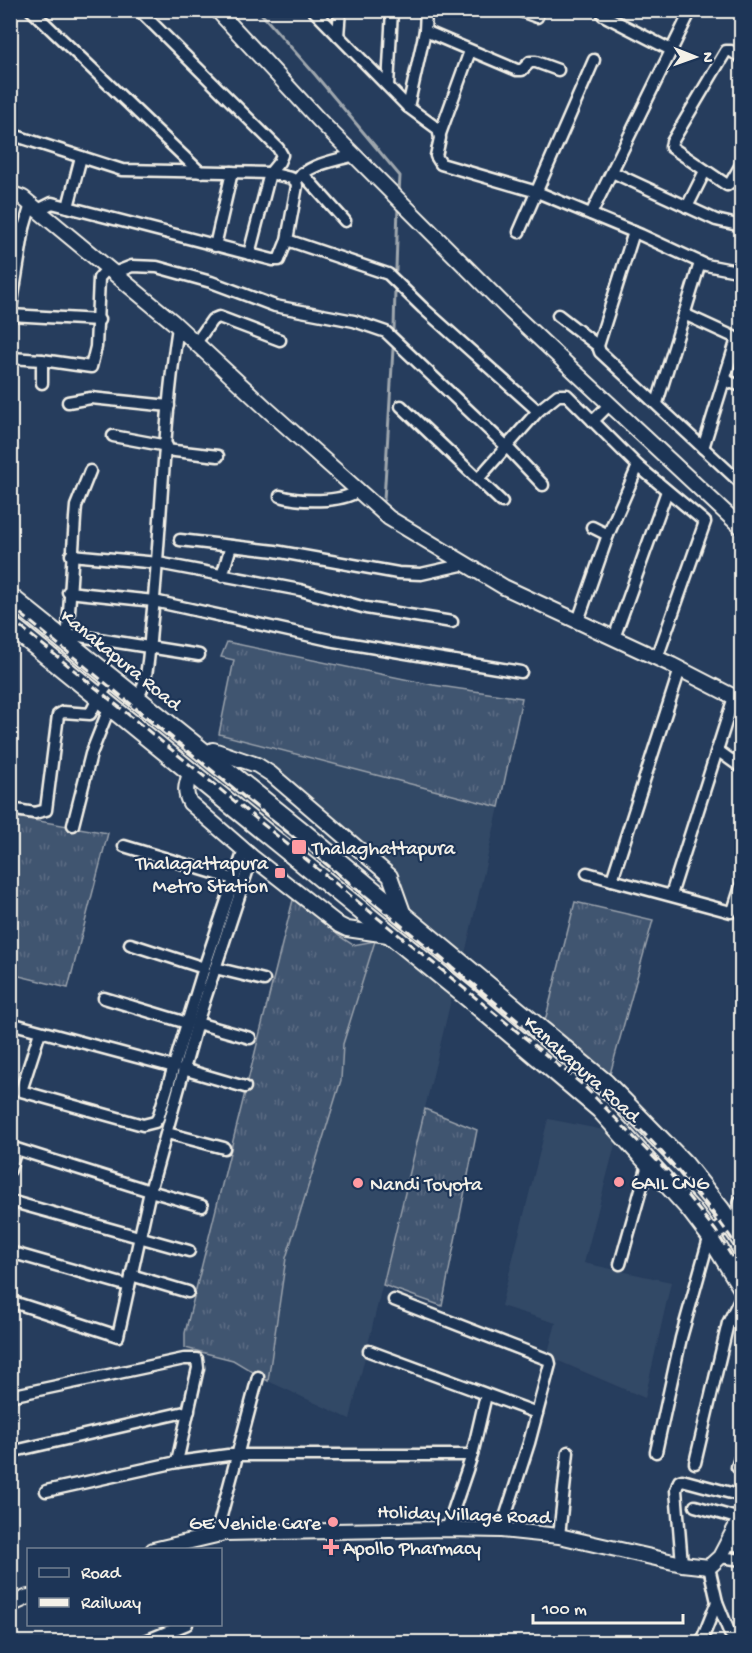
<svg xmlns="http://www.w3.org/2000/svg" width="752" height="1653" font-family="'Gochi Hand',sans-serif">
<defs>
<pattern id="grass-tufts" width="24" height="20" patternUnits="userSpaceOnUse" patternTransform="scale(1.5)"><rect width="24" height="20" fill="#40546f"/><path d="M3 7l-1-3M5 7V3M7 7l1-3M15 17l-1-3M17 17v-4M19 17l1-3" fill="none" stroke="#5c6d84"/></pattern>
</defs>
<rect width="100%" height="100%" fill="#263d5d"/>
<filter id="ink" filterUnits="userSpaceOnUse"><feTurbulence type="fractalNoise" baseFrequency=".0167" numOctaves="2"/><feDisplacementMap in="SourceGraphic" scale="12" xChannelSelector="R" yChannelSelector="G"/><feConvolveMatrix kernelMatrix="1 2 1 2 8 2 1 2 1" color-interpolation-filters="sRGB"/></filter>
<g filter="url(#ink)">
<g fill="#334966">
<polygon points="219,734 499,807 464,958 411,914 401,893 395,871 260,760 216,746"/>
<polygon points="384,939 452,996 350,1419 268,1381 286,1258 341,1080 343,1044 375,941"/>
<polygon points="548,1119 604,1130 616,1141 584,1263 671,1282 645,1398 547,1356 556,1323 501,1306"/>
</g>
<g fill="url(#grass-tufts)" stroke="#9aa2ac" stroke-width="1.5">
<polygon points="227,642 433,685 522,698 499,807 219,734 234,660 221,657"/>
<polygon points="10,816 108,833 68,988 11,974"/>
<polygon points="294,896 339,936 353,945 375,941 343,1044 341,1080 286,1258 268,1381 233,1360 185,1348 185,1333"/>
<polygon points="575,902 653,920 610,1074 545,1021"/>
<polygon points="425,1109 477,1130 442,1306 383,1285"/>
</g>
<g fill="none" stroke-linecap="round" stroke-linejoin="round">
<g stroke="#9fa7ae" stroke-width="3">
<polyline points="258,10 312,71 400,176 399,194"/>
<polyline points="396,270 398,206"/>
<polyline points="394,329 395,290"/>
<polyline points="384,500 393,349"/>
</g>
<defs>
<g id="minor">
<polyline points="31,10 200,172"/>
<polyline points="139,10 278,148 282,155 279,162 270,173 249,254"/>
<polyline points="313,10 408,107 438,129 440,138 436,156 441,164 537,192 641,235 706,265 742,272"/>
<polyline points="518,10 537,17"/>
<polyline points="603,15 671,50"/>
<polyline points="425,31 517,70 522,70 530,62 536,62 558,70"/>
<polyline points="338,36 340,10"/>
<polyline points="742,58 731,51 726,51 672,142 671,147 727,185 731,182 742,163"/>
<polyline points="388,86 392,10"/>
<polyline points="408,107 425,31 426,10"/>
<polyline points="10,134 122,170 270,173 291,178 296,181"/>
<polyline points="440,134 470,51"/>
<polyline points="612,172 716,220 742,226"/>
<polyline points="302,173 345,221"/>
<polyline points="68,207 81,157"/>
<polyline points="687,207 705,171"/>
<path d="M 38,210 L 52,203 L 273,260 L 279,260 L 287,240 L 297,186 L 296,181 C 308,164 335,161 354,155"/>
<polyline points="591,214 691,10"/>
<polyline points="10,231 24,228"/>
<polyline points="519,232 594,60"/>
<polyline points="634,232 598,346 600,352 742,484"/>
<polyline points="287,240 388,274 423,308 538,411 478,479"/>
<polyline points="215,246 232,172"/>
<polyline points="114,273 132,266 157,267 211,282 275,306 354,321 386,332 506,446 543,485"/>
<polyline points="10,314 24,228 31,204"/>
<polyline points="684,314 734,337 736,342 725,377 729,382 742,386"/>
<polyline points="10,315 99,320"/>
<polyline points="558,315 598,346"/>
<polyline points="196,343 212,320 219,317 280,340"/>
<polyline points="10,358 42,360 42,383"/>
<polyline points="42,360 91,367 96,347 99,278 108,268"/>
<polyline points="68,402 91,398 169,406"/>
<polyline points="657,403 700,263"/>
<polyline points="401,406 502,502"/>
<polyline points="538,411 558,395 567,395 638,466 705,522 657,658"/>
<polyline points="593,421 610,404"/>
<polyline points="113,436 167,446"/>
<polyline points="703,448 725,377"/>
<polyline points="166,450 218,456"/>
<path d="M 280,496 C 300,502 340,503 358,491"/>
<polyline points="592,527 608,535"/>
<polyline points="180,540 275,551 398,573 421,574 466,564"/>
<polyline points="71,555 158,563 300,590 366,608 452,622"/>
<polyline points="222,576 231,546"/>
<polyline points="68,592 154,601 334,641 521,672"/>
<polyline points="578,621 608,535 638,466"/>
<polyline points="67,634 199,655"/>
<polyline points="614,638 667,491"/>
<polyline points="67,644 75,518 76,506 90,471"/>
<polyline points="680,669 612,880 731,912 734,908 742,883"/>
<path d="M 136,700 C 150,682 149,641 152,619 C 162,522 163,423 178,327"/>
<polyline points="717,750 742,768"/>
<polyline points="10,809 35,813 46,810 58,715 63,712 90,714 99,697 112,679"/>
<polyline points="73,825 91,754 110,706"/>
<polyline points="124,846 234,879"/>
<polyline points="587,873 612,880"/>
<polyline points="671,895 734,697"/>
<polyline points="130,944 204,968"/>
<polyline points="215,968 264,980"/>
<polyline points="104,998 187,1023"/>
<polyline points="10,1023 174,1067"/>
<polyline points="197,1023 250,1038"/>
<polyline points="40,1032 21,1091 143,1125 155,1122 158,1118 204,968 244,850"/>
<polyline points="183,1069 245,1087"/>
<polyline points="167,1133 224,1148"/>
<polyline points="10,1147 150,1191 197,1023 252,857"/>
<polyline points="10,1170 16,1149"/>
<polyline points="10,1201 189,1251"/>
<polyline points="10,1252 129,1286"/>
<polyline points="620,1264 649,1161"/>
<polyline points="131,1275 188,1292"/>
<polyline points="394,1300 549,1360 550,1364 529,1443 501,1530"/>
<polyline points="10,1301 118,1336 150,1191 202,1206"/>
<polyline points="369,1351 537,1413"/>
<polyline points="10,1396 184,1359 197,1359 198,1368 177,1462"/>
<polyline points="10,1452 189,1411"/>
<polyline points="656,1452 681,1338 710,1235"/>
<polyline points="695,1463 728,1323 742,1295"/>
<polyline points="737,1467 742,1452"/>
<polyline points="46,1491 177,1462 228,1455 472,1455"/>
<polyline points="695,1506 740,1519"/>
<polyline points="447,1529 472,1455 486,1395"/>
<polyline points="216,1535 258,1377"/>
<polyline points="559,1536 568,1452"/>
<polyline points="727,1544 742,1546"/>
<polyline points="720,1557 742,1560"/>
<polyline points="682,1564 676,1490 679,1481 682,1480 742,1496"/>
<polyline points="709,1567 717,1602 730,1634 741,1642"/>
<polyline points="143,1642 187,1624"/>
<polyline points="701,1642 717,1602"/>
</g>
<g id="tertiary">
<polyline points="217,10 319,120 511,312 742,528"/>
<polyline points="10,193 23,198 173,322 267,409 389,518 504,587 672,665 742,701"/>
<polyline points="205,755 213,750 257,765 271,774 390,876 404,915"/>
<path d="M 191,771 C 187,783 183,791 190,803 L 252,857 L 339,925 L 347,929 L 388,935"/>
<polyline points="153,1550 225,1533 447,1529 501,1530 559,1536 682,1564 709,1567 720,1557 742,1515"/>
<polyline points="10,1605 28,1597"/>
</g>
<polyline id="secondary" points="710,1235 738,1218 742,1203"/>
<g id="trunk">
<polyline points="10,597 300,830 605,1083 685,1165 720,1209 742,1241"/>
<polyline points="10,625 470,999 600,1109 691,1210 710,1235 742,1287"/>
</g>
</defs>
<use href="#minor" stroke="#f4f1e8" stroke-width="15"/>
<use href="#tertiary" stroke="#f4f1e8" stroke-width="18"/>
<use href="#secondary" stroke="#f4f1e8" stroke-width="20"/>
<use href="#trunk" stroke="#f4f1e8" stroke-width="22"/>
<use href="#minor" stroke="#1d3557" stroke-width="10"/>
<use href="#tertiary" stroke="#1d3557" stroke-width="14"/>
<use href="#secondary" stroke="#1d3557" stroke-width="15"/>
<use href="#trunk" stroke="#1d3557" stroke-width="18"/>
<g stroke="#f4f1e8" stroke-width="3" stroke-dasharray="9 4.5" stroke-linecap="butt">
<polyline points="10,605 523,1025"/>
<polyline points="10,618 584,1086 670,1174 716,1231 742,1273"/>
<path d="M 612,1101 C 660,1148 705,1197 742,1254"/>
</g>
</g>
</g>
<g fill="#ff9aa2" stroke="#1d3557" stroke-width="2">
<rect x="291" y="839" width="16" height="16" rx="3"/>
<rect x="274" y="867" width="12" height="12" rx="3"/>
<circle cx="619" cy="1182" r="6"/>
<circle cx="358" cy="1183" r="6"/>
<circle cx="333" cy="1522" r="6"/>
<path d="M328 1538h6v6h6v6h-6v6h-6v-6h-6v-6h6z"/>
</g>
<g text-anchor="middle" stroke-width="4.5" stroke-linejoin="round" paint-order="stroke">
<g font-size="20" fill="#f4f1e8" stroke="#1d3557">
<text transform="translate(122 659) rotate(39)" y="7">Kanakapura Road</text>
<text transform="translate(583 1068) rotate(42)" y="7">Kanakapura Road</text>
<text transform="translate(464 1513) rotate(2)" y="7">Holiday Village Road</text>
</g>
<g font-size="20" fill="#f4f1e8" stroke="#1d3557" text-anchor="start">
<text x="312" y="854">Thalaghattapura</text>
<text x="268" y="869" text-anchor="end">Thalagattapura<tspan x="268" dy="23">Metro Station</tspan></text>
<text x="631" y="1189">GAIL CNG</text>
<text x="370" y="1190">Nandi Toyota</text>
<text x="321" y="1529" text-anchor="end">GE Vehicle Care</text>
<text x="343" y="1554">Apollo Pharmacy</text>
</g>
</g>
<rect width="752" height="1653" fill="none" stroke="#1d3557" stroke-width="36"/>
<rect x="18" y="18" width="716" height="1617" fill="none" stroke="#f4f1e8" stroke-width="2" filter="url(#ink)"/>
<rect x="27" y="1548" width="195" height="78" fill="#1d3557" stroke="#738091" stroke-width="1.5"/>
<rect x="39" y="1568" width="30" height="9" fill="#1d3557" stroke="#738091" stroke-width="1.5"/>
<text x="81" y="1578" font-size="18" fill="#f4f1e8">Road</text>
<rect x="39" y="1598" width="30" height="9" fill="#f4f1e8" stroke="#738091" stroke-width="1.5"/>
<text x="81" y="1608" font-size="18" fill="#f4f1e8">Railway</text>
<g transform="translate(695 57) rotate(91)" stroke="#1d3557" stroke-width="4.5" paint-order="stroke">
<path d="M0-4.5L10 22L0 15L-10 22Z" fill="#f4f1e8"/>
<text y="-9" font-size="16" font-weight="bold" text-anchor="middle" fill="#f4f1e8">N</text>
</g>
<path d="M533 1614v9h150v-9" fill="none" stroke="#f4f1e8" stroke-width="3"/>
<text x="542" y="1614" font-size="18" fill="#f4f1e8" stroke="#1d3557" stroke-width="4.5" paint-order="stroke">100 m</text>
</svg>
